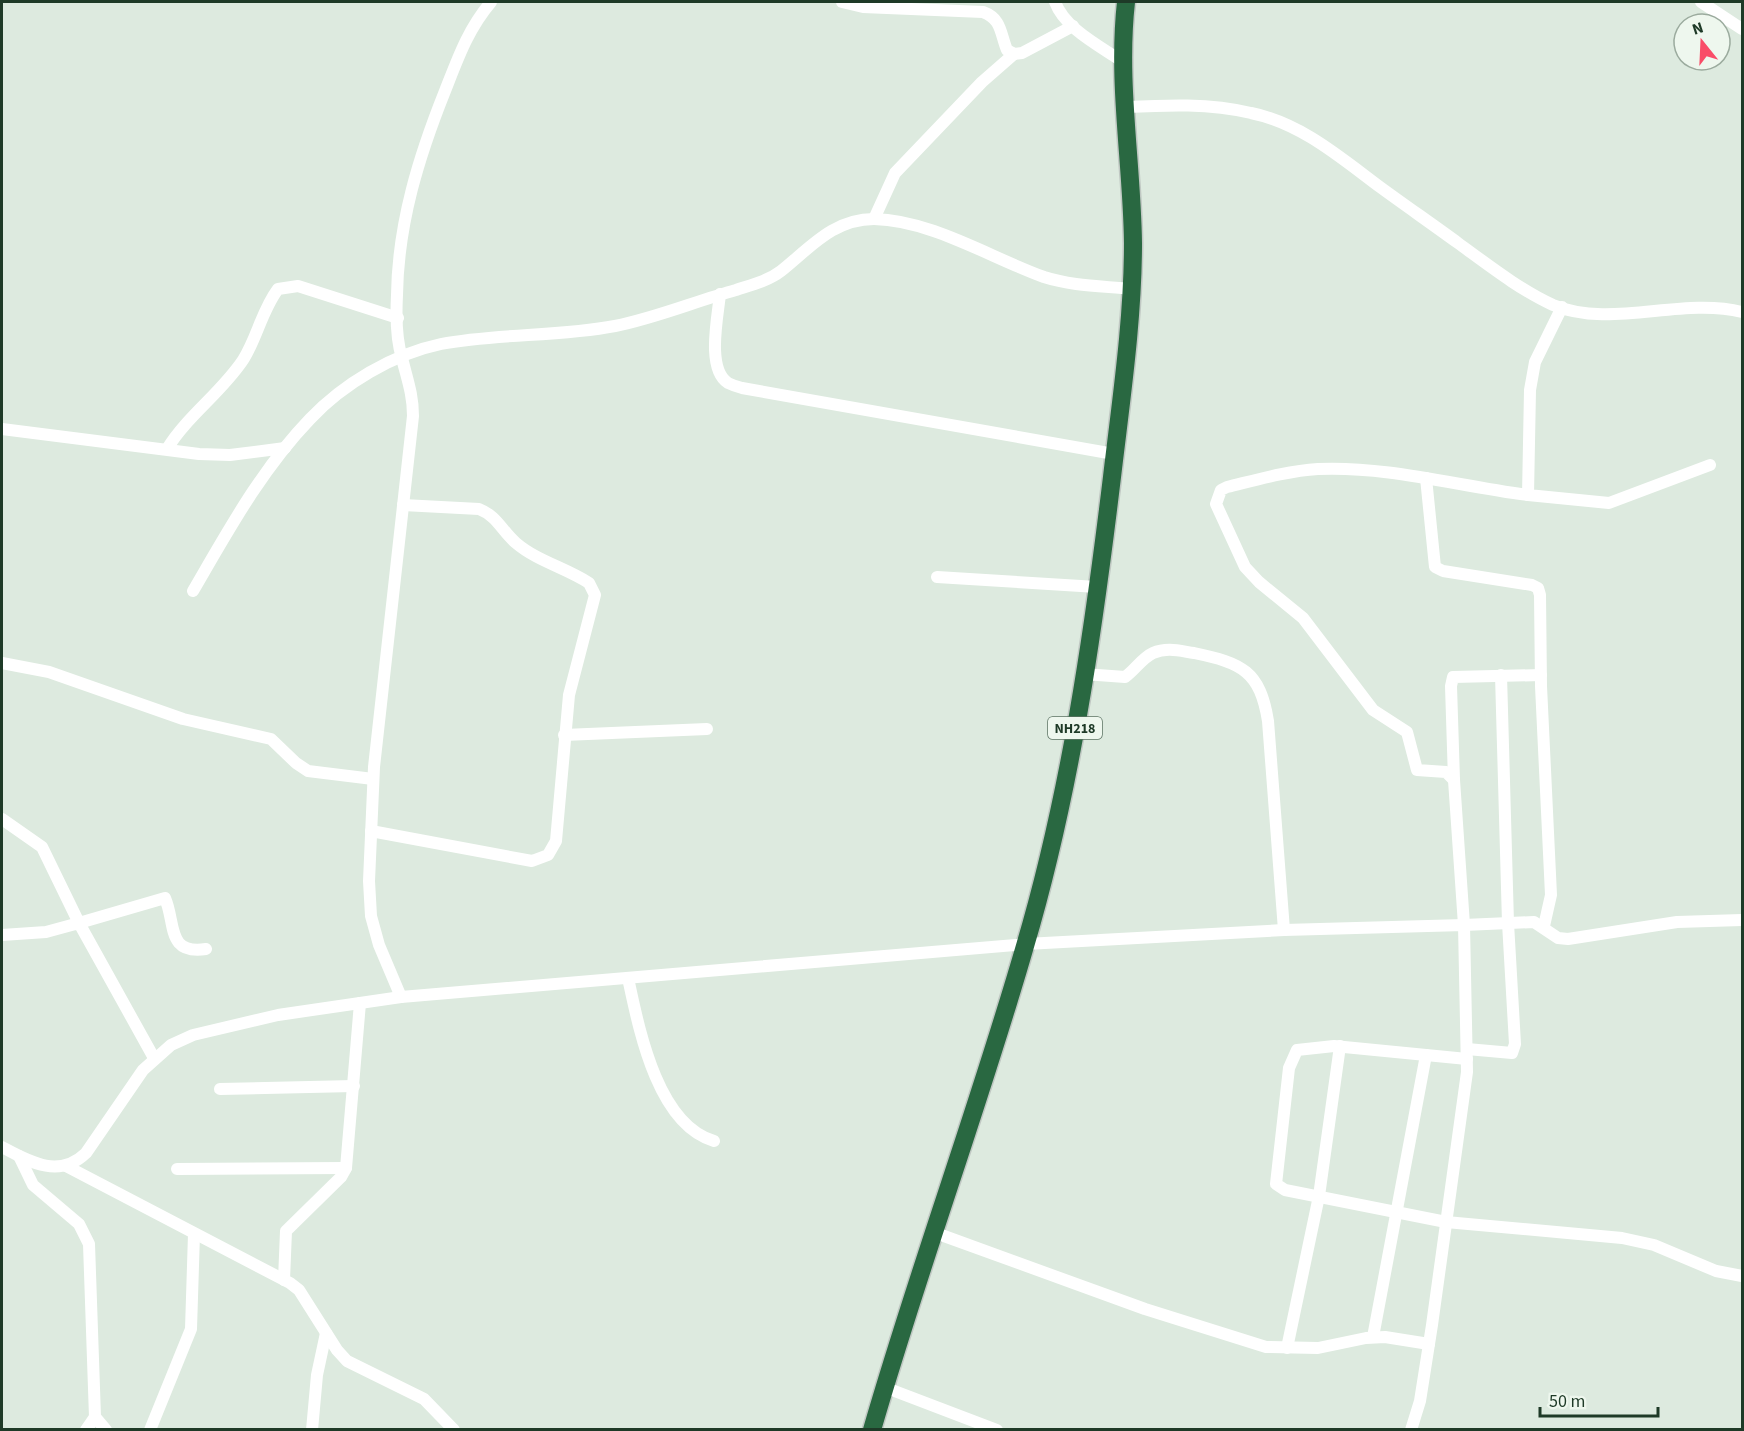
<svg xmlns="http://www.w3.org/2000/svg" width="1744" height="1431" font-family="'Source Sans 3',sans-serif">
<rect width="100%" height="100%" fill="#ddeadf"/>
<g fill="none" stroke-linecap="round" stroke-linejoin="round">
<defs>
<path id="highway" d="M 872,1430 C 919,1267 978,1109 1025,946 C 1070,794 1093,635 1112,477 C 1121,400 1133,321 1133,243 C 1132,163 1117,82 1126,2"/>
</defs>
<use href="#highway" stroke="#c0c8c3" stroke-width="21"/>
<g stroke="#fff" stroke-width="12">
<path d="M 842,2 L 863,7 L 983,12 C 1002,19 1000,33 1007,50 L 1014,54 L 1022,53 L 1073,26"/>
<path d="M 1055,2 C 1065,29 1100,46 1123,62"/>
<polyline points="1701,2 1742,29"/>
<path d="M 1125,107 C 1167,105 1209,103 1251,113 C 1301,123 1341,158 1380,187 C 1406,206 1432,224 1458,243 C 1487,264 1520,290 1553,305 C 1610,329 1681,297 1742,312"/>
<polyline points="874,219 895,173 982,82 1014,54"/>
<path d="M 720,294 C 718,316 706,369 728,383 C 732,385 738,387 742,388 L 1114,454"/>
<polyline points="1562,307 1535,362 1530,390 1528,495 1609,503 1710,465"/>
<polyline points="2,429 199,454 230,455 285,448"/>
<path d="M 167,449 C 187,416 221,393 243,360 C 257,338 262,310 278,289 L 298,286 L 398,318"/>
<polyline points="1426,478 1435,567 1443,571 1532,585 1538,588 1540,595 1541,686 1551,895 1544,926"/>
<path d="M 1528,495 C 1457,486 1389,466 1318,469 C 1287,471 1256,480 1227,487 L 1221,490 L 1216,504 L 1245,567 L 1259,582 L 1303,618 L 1373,710 L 1407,732 L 1417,770 L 1446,772 L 1454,780 L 1464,925 L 1534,922 L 1558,938 L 1568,939 L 1677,922 L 1742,920"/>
<polyline points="937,577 1097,587"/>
<path d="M 193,591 C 228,531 261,470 310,419 C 343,384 393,354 441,344 C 498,333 558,337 615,326 C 656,318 696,301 736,290 C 751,285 768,281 781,271 C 810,248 833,219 874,219 C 931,220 991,258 1044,277 C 1072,286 1102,286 1131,289"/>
<polyline points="2,663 49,672 183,719 271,739 296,763 308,771 373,779"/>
<path d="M 1084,674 L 1125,677 C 1135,670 1142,658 1153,653 C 1167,647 1180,651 1194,653 C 1242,663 1260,671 1268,721 L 1284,930"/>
<polyline points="564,735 707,729"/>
<polyline points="1454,780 1451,686 1453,677 1541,675"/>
<path d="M 2,819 L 42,847 L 79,923 L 165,898 C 176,923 166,955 206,949"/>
<path d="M 371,831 L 532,861 L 548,855 L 556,841 L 569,695 L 595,595 L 589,583 C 566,568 537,561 516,543 C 502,531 497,516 479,509 L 403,505"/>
<polyline points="2,935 46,932 79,923 154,1058"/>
<path d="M 628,978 C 639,1029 657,1124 714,1141"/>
<path d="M 401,997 L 379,945 L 371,916 L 369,881 L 374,767 L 413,416 C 413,394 407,379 402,358 C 396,339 396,314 397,295 C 398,223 419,156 445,91 C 458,58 468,29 491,2"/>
<polyline points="1467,1049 1512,1053 1515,1044 1508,923 1501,675"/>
<polyline points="1467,1059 1334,1046 1297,1050 1289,1068 1276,1184 1285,1190 1446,1222 1622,1238 1654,1245 1716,1271 1742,1276"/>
<polyline points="220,1089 354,1086"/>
<path d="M 2,1147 C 30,1162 59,1179 86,1153 L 143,1070 L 171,1045 L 193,1035 L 278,1015 L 401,997 L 1026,944 L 1284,930 L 1464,925 L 1467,1072 L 1432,1325 L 1420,1401 L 1411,1430"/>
<polyline points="19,1156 33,1185 79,1224 89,1244 95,1417 106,1430"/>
<polyline points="66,1166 290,1283 299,1290 337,1350 347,1361 424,1399 454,1430"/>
<polyline points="177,1169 346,1168"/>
<polyline points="933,1232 1145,1309 1266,1347 1318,1348 1366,1338 1385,1337 1429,1344"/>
<polyline points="284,1280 286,1231 341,1177 346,1168 360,1003"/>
<polyline points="1373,1337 1426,1055"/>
<polyline points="1287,1348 1319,1196 1340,1046"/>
<polyline points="884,1387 997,1430"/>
<polyline points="86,1430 95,1417"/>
<polyline points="150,1430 191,1329 194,1234"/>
<polyline points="312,1430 317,1375 326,1333"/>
</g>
<use href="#highway" stroke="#296841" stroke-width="18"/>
</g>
<g text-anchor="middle" stroke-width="6" stroke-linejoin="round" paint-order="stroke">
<rect fill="#eef7ee" stroke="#5c7363" stroke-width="1.5" x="1048" y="717" width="54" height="22" rx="4.5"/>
<g font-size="14" font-weight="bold" fill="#1e3a27">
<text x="1075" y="733">NH218</text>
</g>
</g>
<rect width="1744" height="1431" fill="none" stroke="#1e3a27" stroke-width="6"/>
<g transform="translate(1702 42) rotate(342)"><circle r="28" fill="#eef7ee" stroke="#9bab9e" stroke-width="1.5"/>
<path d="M0-4.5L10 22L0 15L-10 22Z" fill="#f94d68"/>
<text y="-9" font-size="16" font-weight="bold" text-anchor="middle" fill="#1e3a27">N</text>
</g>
<path d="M1540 1407v9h118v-9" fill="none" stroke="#1e3a27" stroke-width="3"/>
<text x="1549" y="1407" font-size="18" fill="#1e3a27" stroke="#eef7ee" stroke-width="4.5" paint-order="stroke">50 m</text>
</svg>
